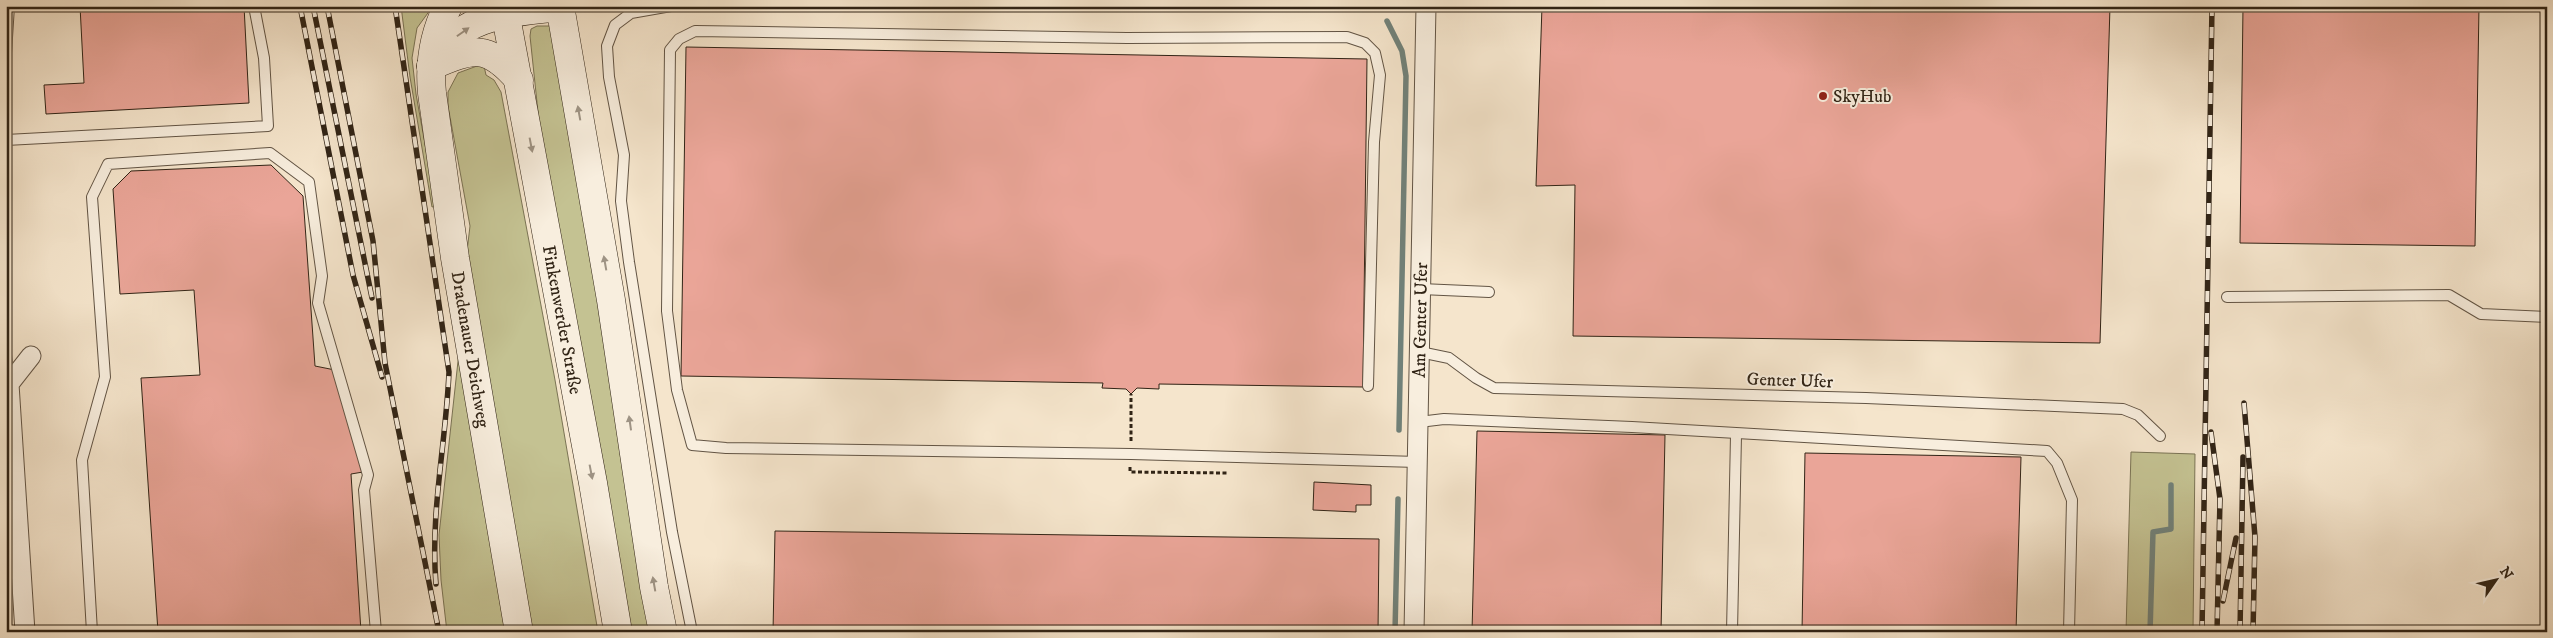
<svg xmlns="http://www.w3.org/2000/svg" width="2553" height="638" font-family="'IM FELL DW Pica',serif">
<rect width="100%" height="100%" fill="#f5e5cc"/>
<filter id="stains"><feTurbulence type="fractalNoise" baseFrequency=".004" numOctaves="4"/><feColorMatrix values="0 0 0 0 .2 0 0 0 0 .09 0 0 0 0 .02 0 0 0 .5 -.17"/></filter>
<radialGradient id="worn" r=".72"><stop offset=".6" stop-color="#630" stop-opacity="0"/><stop offset="1" stop-color="#630" stop-opacity=".3"/></radialGradient>
<g fill="#c4c292" stroke="#7a7354">
<polygon points="401,6 433,6 417,28 412,58 416,94 436,206 432,207 410,77"/>
<polygon points="537,26 551,26 592,261 651,632 628,632 542,150 530,36 531,29"/>
<polygon points="477,66 484,66 486,75 494,80 501,92 555,380 598,632 528,632 466,260 470,226 448,106 448,92 458,73"/>
<polygon points="459,352 507,632 447,632 441,580 439,535"/>
<polygon points="2131,452 2195,454 2193,632 2126,632"/>
</g>
<g fill="none" stroke-linecap="round" stroke-linejoin="round">
<g stroke="#718179" stroke-width="5.5">
<polyline points="1387,21 1402,51 1406,76 1399,430"/>
<polyline points="1395,632 1398,499"/>
<polyline points="2150,632 2153,532 2171,529 2171,485"/>
</g>
</g>
<g fill="#eaa598" stroke="#312416">
<polygon points="80,6 244,6 249,103 46,114 44,85 84,83"/>
<polygon points="1542,6 2110,6 2100,343 1573,336 1575,185 1536,186"/>
<polygon points="2320,6 2479,6 2475,246 2240,243 2243,7"/>
<polygon points="686,47 1367,59 1363,387 1159,384 1159,389 1137,388 1131,394 1126,389 1102,388 1103,383 681,376"/>
<polygon points="271,165 303,196 315,366 335,370 363,472 351,474 361,632 158,632 141,378 200,375 194,290 120,294 113,189 131,171"/>
<polygon points="1477,431 1665,435 1661,632 1472,632"/>
<polygon points="1805,453 2021,457 2016,632 1802,632"/>
<polygon points="1314,482 1371,485 1371,505 1356,505 1356,512 1313,510"/>
<polygon points="775,531 1379,539 1378,632 773,632"/>
</g>
<g fill="none" stroke-linecap="round" stroke-linejoin="round">
<defs>
<g id="service">
<polyline points="671,6 631,13 615,25 607,46 609,77 624,155 621,201 629,262 672,532 692,632"/>
<polyline points="695,6 706,6"/>
<polyline points="6,53 9,6"/>
<polyline points="6,140 268,126 264,58 254,6"/>
<polyline points="1421,289 1489,292"/>
<polyline points="2227,297 2449,295 2481,314 2547,317"/>
<polyline points="1420,352 1449,358 1476,378 1494,388 1866,398 2123,409 2138,415 2160,436"/>
<polyline points="6,355 9,383"/>
<polyline points="1368,386 1374,142 1380,75 1375,53 1365,43 1347,37 1127,38 695,31 679,39 670,50 667,311 677,390 692,445 726,448 1131,454 1418,462"/>
<polyline points="1419,422 1444,419 1632,427 2047,451 2057,463 2072,500 2069,632"/>
<polyline points="92,632 82,460 105,377 92,197 108,164 270,153 309,182 322,276 318,303 368,475 364,490 376,632"/>
<polyline points="1732,632 1736,435"/>
</g>
<g id="minor">
<polyline points="25,632 9,384 31,356"/>
<path id="s1" d="M 1414,632 L 1426,6"/>
</g>
<g id="secondary">
<path id="s2" d="M 448,6 C 434,33 429,62 432,93 L 455,258 L 519,632"/>
<path id="s3" d="M 504,6 L 593,483 L 618,632"/>
<polyline points="560,6 611,300 654,587 663,632"/>
<path d="M 431,66 C 441,54 451,38 465,29 C 493,12 529,11 560,7"/>
<path d="M 431,66 C 473,48 487,43 519,80"/>
</g>
</defs>
<use href="#service" stroke="#625444" stroke-width="12"/>
<use href="#minor" stroke="#625444" stroke-width="21"/>
<use href="#secondary" stroke="#312416" stroke-width="29"/>
<g stroke="#312416" stroke-width="3" stroke-dasharray="4 2.5" stroke-linecap="butt">
<polyline points="1131,441 1131,394"/>
<polyline points="1130,467 1130,472 1227,473"/>
</g>
<use href="#service" stroke="#f8eede" stroke-width="10"/>
<use href="#minor" stroke="#f8eede" stroke-width="19"/>
<use href="#secondary" stroke="#f8eede" stroke-width="28"/>
<defs>
<g id="rail">
<polyline points="300,6 353,275 382,377"/>
<polyline points="313,6 372,298"/>
<polyline points="327,6 373,241 385,363 439,632"/>
<path d="M 395,6 L 449,372 C 446,443 430,513 436,584"/>
<polyline points="2244,403 2255,537 2253,632"/>
<polyline points="2211,432 2220,499 2217,632"/>
<polyline points="2223,601 2236,538"/>
<polyline points="2202,632 2212,6"/>
<polyline points="2240,632 2243,457"/>
</g>
</defs>
<use href="#rail" stroke="#312416" stroke-width="5.5"/>
<use href="#rail" stroke="#f8eede" stroke-width="4" stroke-dasharray="11" stroke-linecap="butt"/>
</g>
<defs><path id="oneway-solid" d="M-6-.8H1V-3.2L6.5 0L1 3.2V.8H-6Z" transform="scale(1.25)"/></defs>
<g fill="#9e9384">
<use href="#oneway-solid" transform="translate(463 32) rotate(-35)"/>
<use href="#oneway-solid" transform="translate(579 113) rotate(-100)"/>
<use href="#oneway-solid" transform="translate(531 145) rotate(79)"/>
<use href="#oneway-solid" transform="translate(605 263) rotate(-100)"/>
<use href="#oneway-solid" transform="translate(630 423) rotate(-98)"/>
<use href="#oneway-solid" transform="translate(591 472) rotate(79)"/>
<use href="#oneway-solid" transform="translate(654 584) rotate(-100)"/>
</g>
<circle fill="#8f2418" stroke="#f8eede" stroke-width="2" cx="1823" cy="96" r="5"/>
<g text-anchor="middle" stroke-width="4" stroke-linejoin="round" paint-order="stroke">
<g font-size="18" fill="#312416" stroke="#f8eede" text-anchor="start">
<text x="1833" y="102">SkyHub</text>
</g>
<g font-size="18" fill="#312416" stroke="#f8eede">
<text dy="6" stroke="none"><textPath href="#s3" startOffset="319">Finkenwerder Straße</textPath></text>
<text dy="6" stroke="none"><textPath href="#s1" startOffset="312">Am Genter Ufer</textPath></text>
<text dy="6" stroke="none"><textPath href="#s2" startOffset="349">Dradenauer Deichweg</textPath></text>
<text transform="translate(1790 380) rotate(2)" y="6">Genter Ufer</text>
</g>
</g>
<rect width="2553" height="638" fill="none" stroke="#f5e5cc" stroke-width="25"/>
<rect x="8" y="8" width="2538" height="623" fill="none" stroke="#312416" stroke-width="2.5"/>
<rect x="12" y="12" width="2528" height="613" fill="none" stroke="#312416"/>
<g transform="translate(2496 580) rotate(56)" stroke="#f8eede" stroke-width="4" paint-order="stroke">
<path d="M0-4L9 19L0 12L-9 19Z" fill="#312416"/>
<text y="-8" font-size="14" font-weight="bold" text-anchor="middle" fill="#312416">N</text>
</g>
<rect width="100%" height="100%" filter="url(#stains)"/>
<rect width="100%" height="100%" fill="url(#worn)"/>
</svg>
